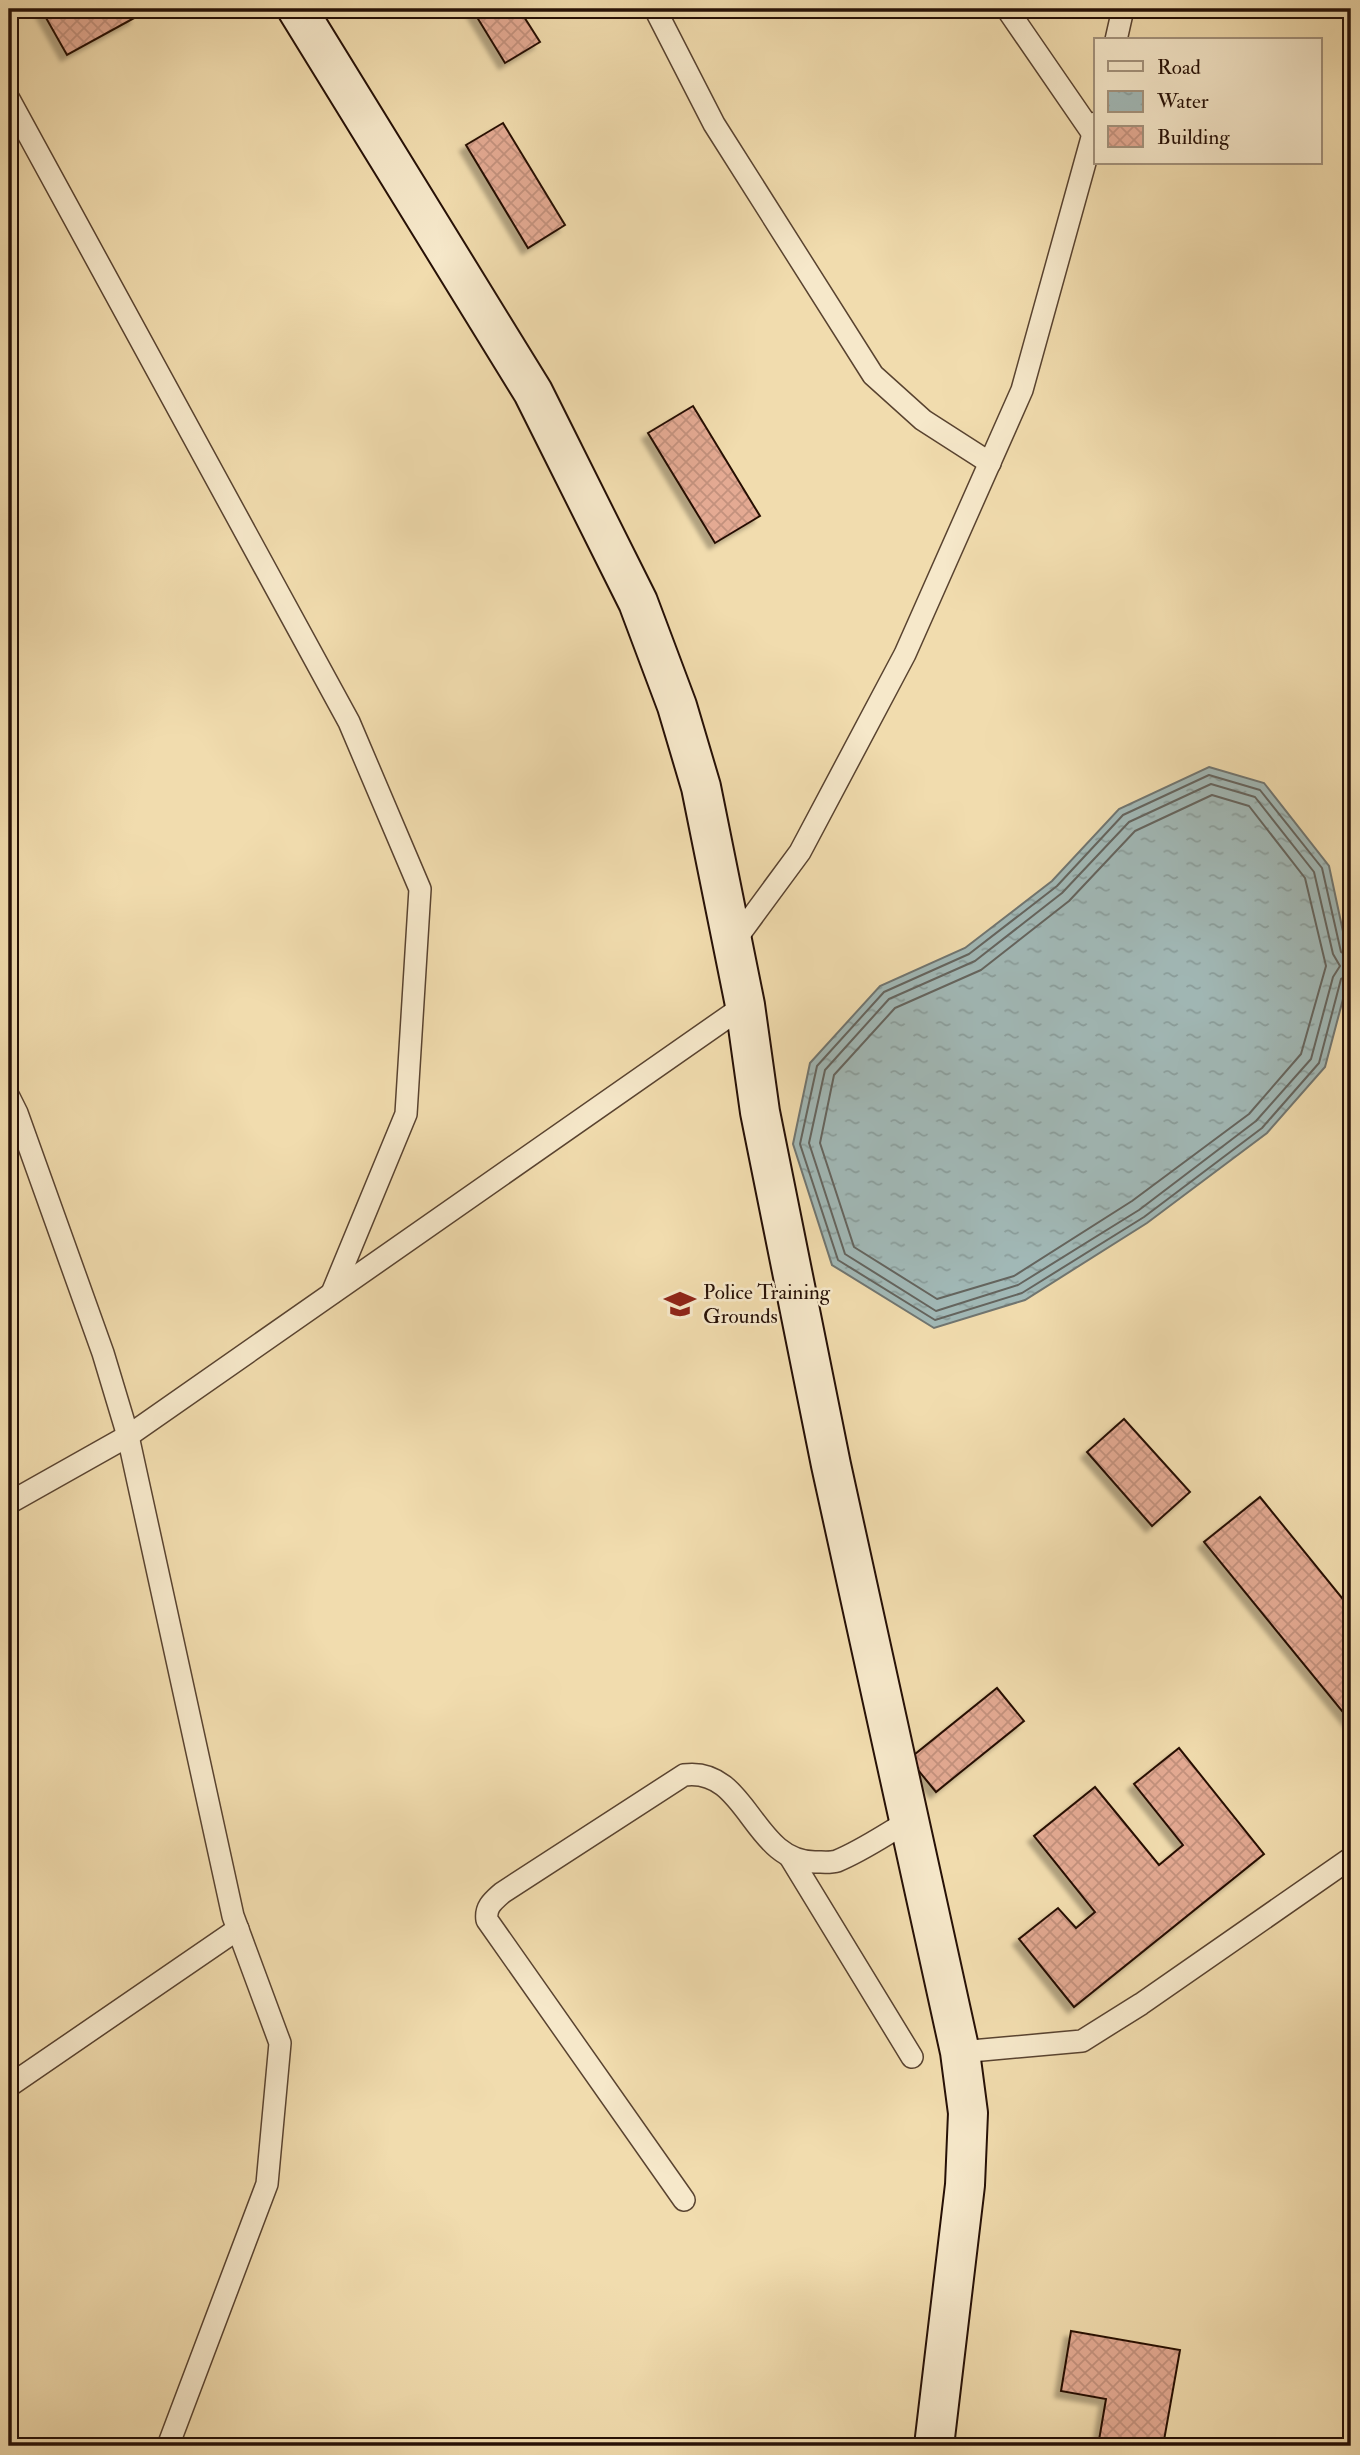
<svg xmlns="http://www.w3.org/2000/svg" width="1360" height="2455" font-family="'IM FELL Double Pica',serif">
<defs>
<pattern id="water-ripples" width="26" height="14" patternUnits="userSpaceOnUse" patternTransform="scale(1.75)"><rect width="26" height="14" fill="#a1b8b6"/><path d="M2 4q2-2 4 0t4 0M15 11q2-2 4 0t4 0" fill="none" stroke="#8a9d9b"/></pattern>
<pattern id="building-cross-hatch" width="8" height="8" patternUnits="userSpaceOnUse" patternTransform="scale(1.75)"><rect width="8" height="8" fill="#e4aa93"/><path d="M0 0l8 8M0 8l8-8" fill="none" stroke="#c3917d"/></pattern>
<filter id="shadow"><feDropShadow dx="-6" dy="6" stdDeviation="2" flood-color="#0004"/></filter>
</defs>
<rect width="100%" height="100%" fill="#f1dcae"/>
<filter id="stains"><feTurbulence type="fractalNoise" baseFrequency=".00286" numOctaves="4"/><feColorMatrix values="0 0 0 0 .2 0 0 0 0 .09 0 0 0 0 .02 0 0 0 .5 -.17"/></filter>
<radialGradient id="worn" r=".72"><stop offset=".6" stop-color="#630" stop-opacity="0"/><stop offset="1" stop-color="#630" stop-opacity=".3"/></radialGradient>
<polygon fill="url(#water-ripples)" stroke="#707570" stroke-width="2" points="1209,767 1264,783 1329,866 1351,969 1325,1067 1267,1133 1147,1223 1025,1300 934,1328 832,1265 793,1144 810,1063 880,986 965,948 1052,881 1119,809"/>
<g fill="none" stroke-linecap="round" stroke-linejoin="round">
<g stroke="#64645e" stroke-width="2">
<polygon points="1211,784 1255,797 1314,872 1333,954 1340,966 1333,977 1311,1059 1256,1121 1139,1210 1018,1285 936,1311 845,1254 809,1143 825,1070 889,999 975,961 1062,893 1129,822"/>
<polygon points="1212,795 1249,806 1305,878 1326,966 1301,1054 1249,1114 1132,1201 1014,1276 937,1299 854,1247 820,1143 834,1075 895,1008 981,970 1069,901 1135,831"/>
<polyline points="1351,958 1341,952 1322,868 1260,790 1209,775 1123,815 1057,886 969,954 884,992 817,1066 800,1144 838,1260 935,1320 1022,1293 1144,1217 1262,1128 1319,1063 1341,979 1351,974"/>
</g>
</g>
<g fill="url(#building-cross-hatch)" stroke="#261006" stroke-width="2" filter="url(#shadow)">
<polygon points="41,9 132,9 136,17 67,55"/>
<polygon points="472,9 519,9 540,42 505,63"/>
<polygon points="503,123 565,225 528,248 466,145"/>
<polygon points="693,406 760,516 715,543 648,433"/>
<polygon points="1124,1419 1190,1492 1152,1526 1087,1452"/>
<polygon points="1260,1497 1346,1603 1351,1598 1351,1722 1204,1542"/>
<polygon points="997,1688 1024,1721 936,1792 909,1759"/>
<polygon points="1179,1748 1264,1854 1074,2007 1019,1939 1058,1908 1076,1928 1095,1912 1034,1836 1095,1787 1159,1865 1183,1845 1134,1784"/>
<polygon points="1071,2331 1180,2350 1163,2446 1098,2446 1106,2399 1061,2391"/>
</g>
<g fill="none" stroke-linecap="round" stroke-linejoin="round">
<defs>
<g id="lane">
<polyline points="655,9 714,124 873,375 923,420 990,463"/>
<polyline points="1007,9 1093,134"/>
<polyline points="1116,40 1123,9"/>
<polyline points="9,99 349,722 420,889 406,1114 332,1293"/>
<polyline points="733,943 800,852 905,654 1022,390 1096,123"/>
<polyline points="9,1097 17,1113 103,1353 128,1436 233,1916 280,2043 267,2184 168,2446"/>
<polyline points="9,1503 128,1436 745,1005"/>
<polyline points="790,1857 912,2057"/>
<polyline points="960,2052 1082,2041 1141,2004 1351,1858"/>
<polyline points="9,2086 238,1929"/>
<path d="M 684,2200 L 487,1920 C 485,1907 493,1901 502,1893 L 684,1775 C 748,1766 752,1863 816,1862 C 822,1862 831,1863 837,1861 C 862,1851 886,1834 909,1821"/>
</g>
<polyline id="secondary" points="297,9 533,392 638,602 677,706 701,787 745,1005 760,1112 831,1465 960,2052 968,2113 965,2185 934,2446"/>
</defs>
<use href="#lane" stroke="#594330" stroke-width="24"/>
<use href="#secondary" stroke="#261006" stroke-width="42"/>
<use href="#lane" stroke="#f6e8ca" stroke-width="21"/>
<use href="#secondary" stroke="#f6e8ca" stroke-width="38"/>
</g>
<defs>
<symbol id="university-bare" viewBox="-9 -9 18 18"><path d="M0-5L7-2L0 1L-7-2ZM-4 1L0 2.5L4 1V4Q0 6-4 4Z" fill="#8f2418" stroke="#f6e8ca" stroke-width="2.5" paint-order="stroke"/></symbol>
</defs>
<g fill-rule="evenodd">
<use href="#university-bare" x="658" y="1282" width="44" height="44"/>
</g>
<g text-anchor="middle" stroke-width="5" stroke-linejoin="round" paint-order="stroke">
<g font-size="21" fill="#261006" stroke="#f6e8ca" text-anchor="start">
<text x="703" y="1299">Police Training<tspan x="703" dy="24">Grounds</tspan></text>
</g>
</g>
<rect width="1360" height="2455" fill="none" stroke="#f1dcae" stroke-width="35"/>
<rect x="10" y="10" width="1339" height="2434" fill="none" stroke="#261006" stroke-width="3.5"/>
<rect x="18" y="18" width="1325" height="2420" fill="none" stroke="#261006" stroke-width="2"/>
<rect x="1094" y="38" width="228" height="126" fill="#f6e8ca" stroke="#a3927c" stroke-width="2"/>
<rect x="1108" y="61" width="35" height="10" fill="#f6e8ca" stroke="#a3927c" stroke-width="2"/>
<text x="1157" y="74" font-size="21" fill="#261006">Road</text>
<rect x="1108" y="91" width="35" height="21" fill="url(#water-ripples)" stroke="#a3927c" stroke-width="2"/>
<text x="1157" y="108" font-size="21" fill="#261006">Water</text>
<rect x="1108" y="126" width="35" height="21" fill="url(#building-cross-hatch)" stroke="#a3927c" stroke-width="2"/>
<text x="1157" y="144" font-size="21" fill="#261006">Building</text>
<rect width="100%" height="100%" filter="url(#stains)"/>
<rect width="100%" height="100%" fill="url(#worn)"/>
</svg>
